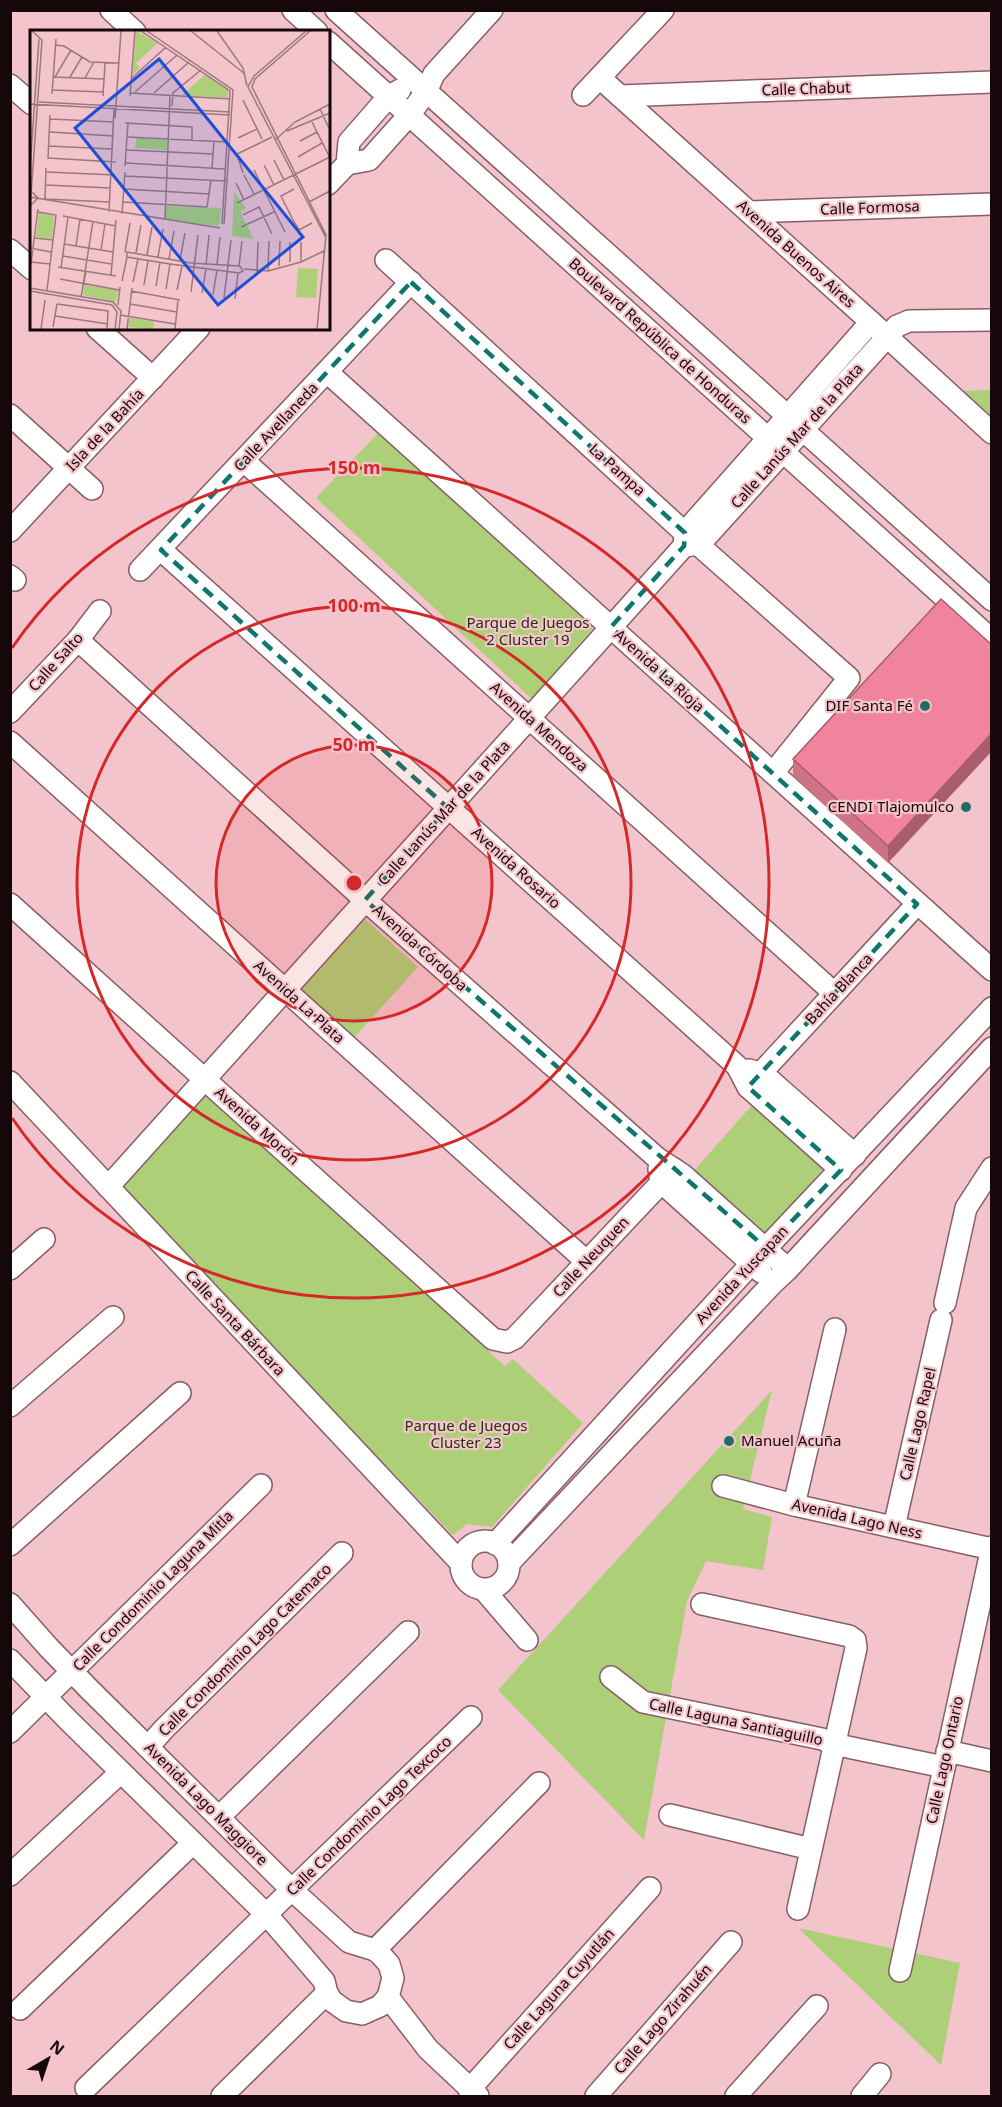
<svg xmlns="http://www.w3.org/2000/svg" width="1002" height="2107" font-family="'Noto Sans',sans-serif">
<rect width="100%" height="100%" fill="#f4c4cc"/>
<g fill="#accf77">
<polygon points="991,390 991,418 962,391"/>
<polygon points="380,431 593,628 532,699 316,498"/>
<polygon points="365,919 418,967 352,1040 299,992"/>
<polygon points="204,1094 505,1366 513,1359 583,1423 492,1527 467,1524 453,1535 120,1189"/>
<polygon points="753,1104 824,1168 763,1237 691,1174"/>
<polygon points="772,1390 743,1509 772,1517 763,1570 706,1561 687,1601 644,1840 498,1690"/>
<polygon points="798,1928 960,1963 941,2065"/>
</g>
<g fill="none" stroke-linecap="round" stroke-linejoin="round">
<defs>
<g id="minor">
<polyline points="111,10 135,32"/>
<polyline points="293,10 317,32"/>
<polyline points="336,10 992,600"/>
<polyline points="328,42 992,640"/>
<polyline points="600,78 871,322 992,433"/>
<polyline points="10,85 32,104"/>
<polyline points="583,95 663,10"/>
<polyline points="620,96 992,82"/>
<polyline points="347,164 369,160 410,114 426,92 434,74 492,10"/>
<polyline points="328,184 347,164 349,142 389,96 400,90"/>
<polyline points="749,212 992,204"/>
<polyline points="10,250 32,269"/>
<polyline points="386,260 685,533 849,678 773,773"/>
<polyline points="97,328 153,378"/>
<polyline points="327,372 992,970"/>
<polyline points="10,415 92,489"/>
<polyline points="244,461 834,993"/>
<polyline points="10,531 199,328"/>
<polyline points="685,546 698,544 707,536 897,326 909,321 992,320"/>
<polyline points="161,550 737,1066 748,1087 841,1170"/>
<polyline points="140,570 411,282"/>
<polyline points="10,576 15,580"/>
<polyline points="78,640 365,900 657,1158 683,1175 788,1269"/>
<polyline points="10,712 78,640 100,611"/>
<polyline points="10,742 587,1262"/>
<polyline points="10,904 493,1339 507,1342 515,1338 674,1169"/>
<polyline points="749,1070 760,1073 771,1081 855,1155"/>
<polyline points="10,1082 461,1563"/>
<polyline points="748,1087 917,904"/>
<polyline points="659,1169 661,1182 761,1272"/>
<polyline points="108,1187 684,546 685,533 693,523 871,322"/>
<polyline points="10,1269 44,1239"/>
<polyline points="945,1303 966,1208 992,1168"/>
<polyline points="10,1406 113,1317"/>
<polyline points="723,1486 794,1505 992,1549"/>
<polyline points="794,1505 835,1329"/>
<polyline points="894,1527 941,1320"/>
<circle cx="485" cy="1565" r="24"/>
<polyline points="495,1544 752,1263 992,1008"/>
<polyline points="10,1545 180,1393"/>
<polyline points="509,1563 772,1284 788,1269 992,1048"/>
<polyline points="484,1590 527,1640"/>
<polyline points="10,1604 49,1648 89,1689 292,1890 349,1942 375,1950 380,1954 389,1964 393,1978 388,1997 380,2006 362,2014 346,2011 332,2001 327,1993 324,1981 267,1915 67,1719 10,1660"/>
<polyline points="702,1604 849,1636 855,1640 856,1648 798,1909"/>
<polyline points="611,1677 643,1702 822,1739 833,1744 944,1767"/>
<polyline points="10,1732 261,1485"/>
<polyline points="148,1747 164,1729 342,1553"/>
<polyline points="947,1751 992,1761"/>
<polyline points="670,1815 811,1849"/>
<polyline points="219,1817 408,1632"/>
<polyline points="10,1875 121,1772"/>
<polyline points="375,1950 539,1783"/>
<polyline points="900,1971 992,1547"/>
<polyline points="388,1997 428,2049 478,2096"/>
<polyline points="20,2009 193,1843"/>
<polyline points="86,2088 471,1717"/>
<polyline points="469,2090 650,1888"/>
<polyline points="222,2096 327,1993"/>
<polyline points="596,2096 731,1942"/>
<polyline points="736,2096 817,2006"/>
<polyline points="862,2096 880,2074"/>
</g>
</defs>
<use href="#minor" stroke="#885e66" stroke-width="24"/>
<use href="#minor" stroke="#fff" stroke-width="21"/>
</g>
<polygon fill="#ce7286" points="941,599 888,863 793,776 793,759"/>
<polygon fill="#a85c6d" points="992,733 992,751 888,863 888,846"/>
<polygon fill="#f0849c" stroke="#a85c6d" stroke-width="1.5" points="941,599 992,645 992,733 888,846 793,759"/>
<path fill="none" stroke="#0f766e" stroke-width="4.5" stroke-dasharray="12 8" stroke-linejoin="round" d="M 411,282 L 685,533 L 684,546 L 611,627 L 917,904 L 748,1087 L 841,1170 L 766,1248 L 365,900 L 448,808 L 161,550 Z"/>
<circle cx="354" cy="883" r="138" fill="#d62828" fill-opacity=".12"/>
<g fill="none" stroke="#d62828" stroke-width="3">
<circle cx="354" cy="883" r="138"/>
<circle cx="354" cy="883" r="277"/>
<path d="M12 648A415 415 0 1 1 12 1118"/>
</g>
<g fill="#226c65" stroke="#f4c4cc" stroke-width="2">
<circle cx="925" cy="706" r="6"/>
<circle cx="966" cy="807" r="6"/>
<circle cx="729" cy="1441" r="6"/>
</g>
<g text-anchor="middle" stroke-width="4.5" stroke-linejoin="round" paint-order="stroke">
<g font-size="15" fill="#16070a" stroke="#f4c4cc">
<text transform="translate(806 89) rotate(-2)" y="5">Calle Chabut</text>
<text transform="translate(870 208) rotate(-2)" y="5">Calle Formosa</text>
<text transform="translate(796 254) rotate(42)" y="5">Avenida Buenos Aires</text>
<text transform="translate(660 341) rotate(42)" y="5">Boulevard República de Honduras</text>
<text transform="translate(276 427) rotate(-47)" y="5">Calle Avellaneda</text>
<text transform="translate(105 430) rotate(-47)" y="5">Isla de la Bahía</text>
<text transform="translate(797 436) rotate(-48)" y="5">Calle Lanús Mar de la Plata</text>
<text transform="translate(617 470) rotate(42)" y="5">La Pampa</text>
<text transform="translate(56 662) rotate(-48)" y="5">Calle Salto</text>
<text transform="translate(659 671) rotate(42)" y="5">Avenida La Rioja</text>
<text transform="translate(539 727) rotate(42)" y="5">Avenida Mendoza</text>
<text transform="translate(444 813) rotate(-48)" y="5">Calle Lanús Mar de la Plata</text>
<text transform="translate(516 868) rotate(42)" y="5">Avenida Rosario</text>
<text transform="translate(420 948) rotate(42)" y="5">Avenida Córdoba</text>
<text transform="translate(839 989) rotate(-47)" y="5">Bahía Blanca</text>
<text transform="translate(299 1002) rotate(42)" y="5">Avenida La Plata</text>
<text transform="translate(257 1126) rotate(42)" y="5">Avenida Morón</text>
<text transform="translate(591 1257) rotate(-47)" y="5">Calle Neuquen</text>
<text transform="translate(742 1275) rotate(-47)" y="5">Avenida Yuscapan</text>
<text transform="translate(235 1323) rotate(47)" y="5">Calle Santa Bárbara</text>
<text transform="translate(918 1424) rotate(-77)" y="5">Calle Lago Rapel</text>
<text transform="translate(857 1519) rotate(13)" y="5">Avenida Lago Ness</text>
<text transform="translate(153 1591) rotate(-45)" y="5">Calle Condominio Laguna Mitla</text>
<text transform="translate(245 1650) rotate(-45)" y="5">Calle Condominio Lago Catemaco</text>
<text transform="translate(736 1722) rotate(12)" y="5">Calle Laguna Santiaguillo</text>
<text transform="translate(945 1760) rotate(-78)" y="5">Calle Lago Ontario</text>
<text transform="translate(206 1804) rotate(45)" y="5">Avenida Lago Maggiore</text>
<text transform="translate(369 1816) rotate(-44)" y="5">Calle Condominio Lago Texcoco</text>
<text transform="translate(559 1989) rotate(-48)" y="5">Calle Laguna Cuyutlán</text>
<text transform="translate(663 2019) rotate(-49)" y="5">Calle Lago Zirahuén</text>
</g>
<g font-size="15" fill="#25330a" stroke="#f4c4cc">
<text x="528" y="628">Parque de Juegos<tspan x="528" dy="17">2 Cluster 19</tspan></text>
<text x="466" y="1431">Parque de Juegos<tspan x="466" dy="17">Cluster 23</tspan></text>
</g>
<g font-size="15" fill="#16070a" stroke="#f4c4cc" text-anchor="end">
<text x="913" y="711">DIF Santa Fé</text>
<text x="954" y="812">CENDI Tlajomulco</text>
<text x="741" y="1446" text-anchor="start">Manuel Acuña</text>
</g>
</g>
<g transform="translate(30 30)">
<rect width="300" height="300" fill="#f4c4cc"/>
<path d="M 106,1 L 128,13 L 106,33 L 110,38 L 103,44 ZM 175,45 L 198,60 L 198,68 L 152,65 ZM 106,108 L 137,110 L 137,120 L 105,118 ZM 204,162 L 216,178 L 211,181 L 212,186 L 224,209 L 202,206 ZM 136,176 L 191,178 L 190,193 L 187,196 L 136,190 ZM 9,183 L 24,186 L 22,209 L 6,207 ZM 268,238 L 288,239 L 286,268 L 266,267 ZM 55,255 L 88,260 L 86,272 L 53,265 ZM 100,288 L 124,292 L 123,299 L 98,297 Z" fill="#accf77"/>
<path fill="none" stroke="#9b787e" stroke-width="1.5" d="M 111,1 L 200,61 L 192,194M 117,1 L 203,60 L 194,194M 161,1 L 215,44M 187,1 L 213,38 L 217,56M 276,1 L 224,46 L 218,57 L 296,208M 280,1 L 225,49 L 222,57 L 296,205 L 287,299M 25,15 L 34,16 L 60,32 L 89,33M 23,47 L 74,49M 25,47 L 41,20M 40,47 L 52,27M 55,48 L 64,32M 102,48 L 136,17M 22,60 L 73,62M 105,62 L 147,25M 100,63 L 200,69M 124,63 L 159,32M 22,64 L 26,9M 73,66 L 75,33M 100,66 L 105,1M 213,70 L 232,109M 9,72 L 200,82M 0,74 L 200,85M 142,76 L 143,63 L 171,40M 290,79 L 299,98M 20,85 L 18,128 L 86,132M 85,88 L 91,1M 20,89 L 84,92M 282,92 L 299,126M 95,93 L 162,97 L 162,110M 257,101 L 300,83M 20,102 L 84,106M 98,107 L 197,112M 208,108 L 227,99M 245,110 L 265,92 L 300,74M 270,111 L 287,102M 18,116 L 82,119M 97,120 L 183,124M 207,124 L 242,107M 207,124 L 236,110M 207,124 L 213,143M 268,127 L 292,113M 244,130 L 254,150M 96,133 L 195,139M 234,135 L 244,155M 95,136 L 98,93M 16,138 L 15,169 L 80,172M 182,138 L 184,111M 0,139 L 9,9M 224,140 L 255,202M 17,142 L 85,145M 214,145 L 224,164M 95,146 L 196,151M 206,153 L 214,170M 16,155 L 80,158M 94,159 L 180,164M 264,159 L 251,166 L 263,190 L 269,200 L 282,193M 0,167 L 190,198M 93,172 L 177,177 L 181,150M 279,172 L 300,161M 207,173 L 300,127M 1,175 L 8,168 L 2,162M 0,179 L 12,10 L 2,1M 8,182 L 26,185 L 17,260M 79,182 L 84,79M 92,184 L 95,142M 213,185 L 229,177 L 242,204M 33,186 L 86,196M 135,190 L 140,65M 211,197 L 244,182M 4,208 L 23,210M 260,212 L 260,232M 34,214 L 83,222M 46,216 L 50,189M 0,218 L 21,222M 71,220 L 75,194M 95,222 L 100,193M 97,222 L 161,233 L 210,236 L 213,241 L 209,243 L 140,234 L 97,227 ZM 106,223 L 111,195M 117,225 L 122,197M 33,226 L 81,234M 128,227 L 133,199M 139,229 L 144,201M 150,230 L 155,203M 1,232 L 20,234M 271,232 L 271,212M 1,234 L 8,179M 176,235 L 179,205M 187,235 L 190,207M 209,236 L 212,211M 249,236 L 250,211M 28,237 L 86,246M 31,238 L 38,187M 214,239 L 238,241 L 271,232 L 294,221M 238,241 L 239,211M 227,242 L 228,212M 81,245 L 86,190M 30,249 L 89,260M 92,251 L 97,227M 103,252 L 108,229M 53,255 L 63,191M 114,255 L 118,231M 126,256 L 130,232M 0,258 L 83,272 L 91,281 L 89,299M 136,259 L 140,234M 147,260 L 152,236M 0,261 L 82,275 L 87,282 L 85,299M 101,261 L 150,270M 161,262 L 168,205M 172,263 L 176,239M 183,265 L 187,240M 51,267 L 56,241M 194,268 L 201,210M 205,269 L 208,243M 27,274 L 78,281 L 77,299M 100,274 L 147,282M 88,275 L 90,257M 90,285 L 145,294M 25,286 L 78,294M 23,297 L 27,274M 11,299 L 15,270M 97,299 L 102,258M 145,299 L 148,270"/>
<path fill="#1d4ed8" fill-opacity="0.15" stroke="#1d4ed8" stroke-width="3" d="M 129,29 L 273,207 L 188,275 L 45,98 Z"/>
<rect width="300" height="300" fill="none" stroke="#16070a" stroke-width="3"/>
</g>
<circle cx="354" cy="883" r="9" fill="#d62828" stroke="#f4c4cc" stroke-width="3"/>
<g font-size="18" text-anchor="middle" font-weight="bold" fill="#d62828" stroke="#f4c4cc" stroke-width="4.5" stroke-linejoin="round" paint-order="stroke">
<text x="354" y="474">150 m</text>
<text x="354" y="612">100 m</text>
<text x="354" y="751">50 m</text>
</g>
<rect width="1002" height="2107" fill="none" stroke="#16070a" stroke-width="24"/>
<g transform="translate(48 2059) rotate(39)" stroke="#f4c4cc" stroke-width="4.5" paint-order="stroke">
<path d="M0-4.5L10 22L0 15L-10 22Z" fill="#16070a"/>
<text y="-9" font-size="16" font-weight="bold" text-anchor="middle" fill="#16070a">N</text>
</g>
</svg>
